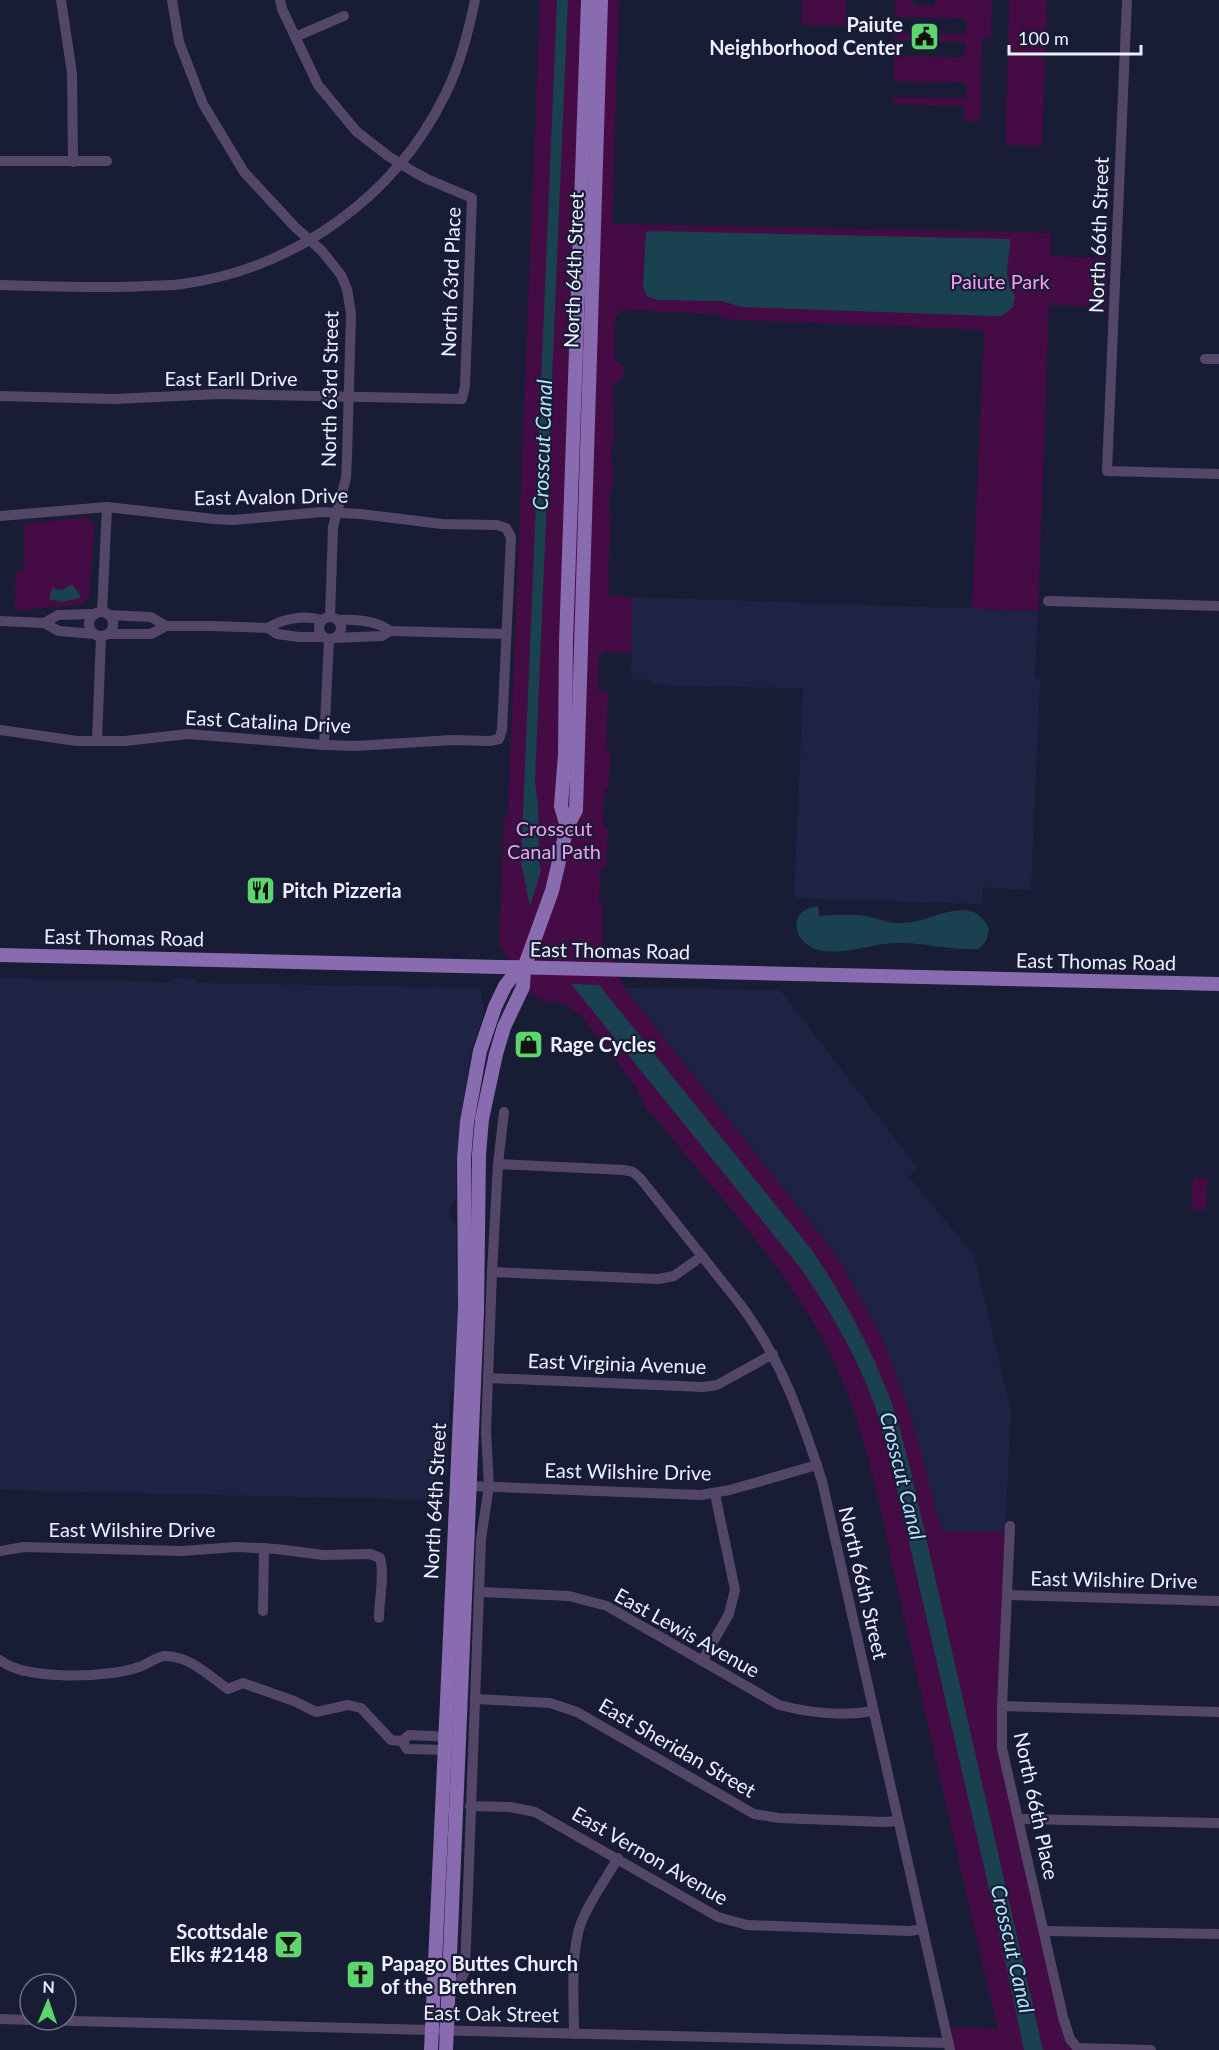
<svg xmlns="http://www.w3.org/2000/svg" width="1219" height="2050" font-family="Lato,sans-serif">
<rect width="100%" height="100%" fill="#191c35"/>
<g fill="#1f2343">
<polygon points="632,597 1038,611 1035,678 1040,679 1031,890 983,887 982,904 794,898 803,688 651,685 651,679 631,679"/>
<polygon points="0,978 168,982 171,978 195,979 198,983 477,988 481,992 484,1014 471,1052 459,1128 458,1157 456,1159 456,1199 450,1206 450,1220 456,1226 456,1275 458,1277 458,1310 454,1391 450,1394 447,1474 441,1479 440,1500 0,1490"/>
<polygon points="624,988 780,990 917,1167 909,1177 974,1255 1011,1411 1005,1532 942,1532 890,1358 879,1332 837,1256"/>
</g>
<g fill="#450b44">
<path d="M 540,0 L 619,0 L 612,224 L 1051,233 L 1050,256 L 1108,258 L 1106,307 L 1049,305 L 1038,611 L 972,609 L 984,330 L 721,319 L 721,314 L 622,310 L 615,318 L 614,359 L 624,367 L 623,378 L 613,385 L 614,439 L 612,439 L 611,465 L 613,466 L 612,492 L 610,492 L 609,518 L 611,518 L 608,571 L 609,572 L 609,596 L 632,597 L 631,653 L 603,651 L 599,657 L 598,691 L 607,692 L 608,694 L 606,748 L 610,751 L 609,787 L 604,791 L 603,825 L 608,829 L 606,864 L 605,868 L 600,870 L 599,903 L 603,907 L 602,944 L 606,946 L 624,988 L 837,1256 L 879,1332 L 890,1358 L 911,1416 L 942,1532 L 1005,1532 L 1001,1738 L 1057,1987 L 1079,2050 L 950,2050 L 945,2027 L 998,2029 C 965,1890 934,1752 903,1613 C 884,1529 869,1432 831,1355 C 789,1270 717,1194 657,1120 L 646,1110 L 637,1088 L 582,1017 L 563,1003 L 546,1001 L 533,996 L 499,945 L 504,819 L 508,816 Z"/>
<polygon points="802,0 846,0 845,26 801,25"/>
<polygon points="895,0 913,0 913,5 934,6 935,0 992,0 991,37 982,38 980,121 964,121 964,106 893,104 893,97 966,98 966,83 894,81 894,56 965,57 965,42 894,40 894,33 966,34 967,19 895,17"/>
<polygon points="1009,0 1047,0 1046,54 1008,53"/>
<polygon points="1008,55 1045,57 1042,146 1005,145"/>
<polygon points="87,517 94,523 94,532 89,598 83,604 14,611 16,571 23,571 24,524"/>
<polygon points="1193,1178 1208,1178 1206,1210 1191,1210"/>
</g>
<g fill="#1a414f">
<polygon points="557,0 568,0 535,781 538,806 539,862 541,870 530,906 521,862"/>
<path d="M 653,231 L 1010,239 C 1010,264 1001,273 1015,296 L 1013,307 L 1002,316 L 993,316 L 741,307 L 722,301 L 657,300 L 647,296 L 643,287 L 646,232 Z"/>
<polygon points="72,584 81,596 80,598 62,602 49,599 52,588 62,590"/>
<path d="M 818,906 L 819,916 C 835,915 850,914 866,916 C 878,918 888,924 902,923 C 925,923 946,907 970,911 C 980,913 985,921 989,929 L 986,941 L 979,949 C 953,951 927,943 901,943 C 874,942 847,956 819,950 C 802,947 786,923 805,910 C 808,908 814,907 818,906 Z"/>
<path d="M 571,984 L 599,985 L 811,1249 C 845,1299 871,1347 892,1404 C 900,1427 906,1452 912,1476 L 1043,2050 L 1024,2050 L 996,1919 L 890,1460 C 885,1442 881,1423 875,1406 C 857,1357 832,1313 802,1270 Z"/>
</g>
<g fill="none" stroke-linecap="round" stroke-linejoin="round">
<g stroke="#544667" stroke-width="10">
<polyline points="61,0 72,73 73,162"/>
<polyline points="172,0 179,42 203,104 244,172 295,227 322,251 341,275 347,289 351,314 347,457 346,478 333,527 330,617"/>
<polyline points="1127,0 1107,471 1219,474"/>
<polyline points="295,37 344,16"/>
<polyline points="0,161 107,161"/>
<path d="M 0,285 C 49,286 97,289 146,286 C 158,285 170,286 182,284 C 294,269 395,197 445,95 C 460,65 468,33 475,0"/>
<polyline points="1205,359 1219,359"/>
<polyline points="0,396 114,399 219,394 462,399 465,386 472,198 427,179 414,172 388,156 356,131 318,85 282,9 280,0"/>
<polyline points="0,516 107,507 214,519 233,520 322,512 361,514 442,524 497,525 506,528 511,537 502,730 499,739 490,741 452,740 355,746 324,745 188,734 125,741 77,741 0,730"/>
<polyline points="1048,601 1219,606"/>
<circle cx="101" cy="624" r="12"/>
<polyline points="102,612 107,507"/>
<polyline points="109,615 151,617 166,626"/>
<circle cx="330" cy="628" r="11"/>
<path d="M 337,620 C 355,619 376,620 390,631 L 506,634"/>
<polyline points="0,621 44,623 59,631 94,634"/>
<polyline points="44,623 58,615 95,614"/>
<path d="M 268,628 C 284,618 304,615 322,620"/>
<polyline points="109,634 151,634 166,626 211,626 268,628 277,634 299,637 323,637"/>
<polyline points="334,638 382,636 390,631"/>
<polyline points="97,741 101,637"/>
<polyline points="324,745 329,639"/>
<path d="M 498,1164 L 624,1170 L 633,1172 L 640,1178 L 740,1304 C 781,1359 801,1416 822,1481 L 950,2050"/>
<polyline points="492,1272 658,1279 674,1276 702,1256"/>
<polyline points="489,1378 703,1387 717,1385 773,1354"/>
<polyline points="470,1486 701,1495 730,1490 817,1465"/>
<polyline points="1010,1526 1002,1706 1002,1748 1063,2017 1070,2039 1079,2050"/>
<path d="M 0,1551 L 24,1547 L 182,1551 L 237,1547 L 276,1549 L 324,1555 L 370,1554 L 380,1558 C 385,1574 379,1600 379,1618"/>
<path d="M 480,1592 L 569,1596 L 607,1606 L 779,1705 C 810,1713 841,1717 873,1711"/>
<polyline points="1007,1595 1219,1601"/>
<polyline points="263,1611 264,1548"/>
<path d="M 0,1660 C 25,1681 109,1678 139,1667 C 147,1665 156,1657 164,1656 C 189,1655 209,1676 228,1689 L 243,1683 L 294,1701 L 316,1712 L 348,1705 L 361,1708 L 391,1740 L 402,1741 L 409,1735 L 452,1737"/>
<polyline points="702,1661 729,1614 735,1590 715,1494"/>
<polyline points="475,1699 550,1703 577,1712 754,1814 779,1818 884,1822 898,1821"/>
<polyline points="1002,1706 1219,1712"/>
<polyline points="402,1741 407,1749 451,1750"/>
<polyline points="470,1806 510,1807 535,1812 718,1917 747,1925 909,1931 923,1929"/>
<polyline points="1019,1819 1219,1823"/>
<polyline points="1044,1931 1219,1934"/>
<polyline points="448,1995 459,1983 465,1971 481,1539 489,1486 486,1432 492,1272 498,1164 504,1112"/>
<polyline points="0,2019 30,2020"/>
<polyline points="33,2020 949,2043"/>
<path d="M 574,2034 C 574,2002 570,1953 581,1923 C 590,1900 606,1879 618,1858"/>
<polyline points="1079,2048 1151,2050"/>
</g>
<g stroke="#896bb0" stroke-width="14">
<polyline points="567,827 561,806 565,754 566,642 588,0"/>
<polyline points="0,955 1219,984"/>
<polyline points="431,2050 465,1307 464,1159 467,1122 480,1051 495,1007 505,986 512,977 524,968"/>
<polyline points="446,2050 477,1312 479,1154 482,1119 496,1054 504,1027 523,987 524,968 552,891 567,827 576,810 601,0"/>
</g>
</g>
<defs>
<symbol id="civic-square" viewBox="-11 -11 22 22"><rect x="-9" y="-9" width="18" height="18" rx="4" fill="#5cd56d" stroke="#191c35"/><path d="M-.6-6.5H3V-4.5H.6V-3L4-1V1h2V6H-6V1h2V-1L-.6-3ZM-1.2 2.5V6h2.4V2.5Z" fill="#111"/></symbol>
<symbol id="restaurant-square" viewBox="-11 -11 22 22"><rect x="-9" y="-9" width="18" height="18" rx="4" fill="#5cd56d" stroke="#191c35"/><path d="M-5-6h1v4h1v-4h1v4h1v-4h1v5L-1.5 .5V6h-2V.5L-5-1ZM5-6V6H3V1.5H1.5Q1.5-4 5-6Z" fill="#111"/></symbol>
<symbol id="shop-square" viewBox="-11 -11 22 22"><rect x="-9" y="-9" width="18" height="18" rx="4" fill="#5cd56d" stroke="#191c35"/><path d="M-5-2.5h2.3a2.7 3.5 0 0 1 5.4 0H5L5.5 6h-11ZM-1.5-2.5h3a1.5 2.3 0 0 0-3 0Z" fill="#111"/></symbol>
<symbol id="bar-square" viewBox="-11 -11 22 22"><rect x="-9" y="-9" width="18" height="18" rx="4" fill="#5cd56d" stroke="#191c35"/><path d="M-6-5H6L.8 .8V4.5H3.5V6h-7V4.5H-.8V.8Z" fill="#111"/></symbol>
<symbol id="church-square" viewBox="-11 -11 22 22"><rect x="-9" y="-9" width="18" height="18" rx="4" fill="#5cd56d" stroke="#191c35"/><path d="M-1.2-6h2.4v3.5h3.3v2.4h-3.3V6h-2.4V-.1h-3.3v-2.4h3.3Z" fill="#111"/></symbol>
</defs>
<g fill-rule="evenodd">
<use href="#civic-square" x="908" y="20" width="33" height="33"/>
<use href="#restaurant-square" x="244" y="874" width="33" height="33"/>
<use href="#shop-square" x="512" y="1028" width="33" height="33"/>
<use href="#bar-square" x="272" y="1928" width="33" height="33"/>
<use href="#church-square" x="344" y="1958" width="33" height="33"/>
</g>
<g text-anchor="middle" stroke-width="4.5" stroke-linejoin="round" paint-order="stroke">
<g font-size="20" font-weight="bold" fill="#edf0fe" stroke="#191c35" text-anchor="start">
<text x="903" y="32" text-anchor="end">Paiute<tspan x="903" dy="23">Neighborhood Center</tspan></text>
<text x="282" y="898">Pitch Pizzeria</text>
<text x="550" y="1052">Rage Cycles</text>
<text x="268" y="1939" text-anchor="end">Scottsdale<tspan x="268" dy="23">Elks #2148</tspan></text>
<text x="381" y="1971">Papago Buttes Church<tspan x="381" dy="23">of the Brethren</tspan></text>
</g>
<g font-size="20" fill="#edf0fe" stroke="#191c35">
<text transform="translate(1099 235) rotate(-88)" y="7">North 66th Street</text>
<text transform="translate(574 270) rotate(-88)" y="7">North 64th Street</text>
<text transform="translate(451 282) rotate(-88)" y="7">North 63rd Place</text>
<text x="231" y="386">East Earll Drive</text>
<text transform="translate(330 389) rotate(-89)" y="7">North 63rd Street</text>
<text transform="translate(271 497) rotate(-1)" y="7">East Avalon Drive</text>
<text transform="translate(268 722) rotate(3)" y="7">East Catalina Drive</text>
<text transform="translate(124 938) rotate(1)" y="7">East Thomas Road</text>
<text transform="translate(610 951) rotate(1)" y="7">East Thomas Road</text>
<text transform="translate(1096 962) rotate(1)" y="7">East Thomas Road</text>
<text transform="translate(617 1364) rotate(2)" y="7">East Virginia Avenue</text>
<text transform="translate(628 1472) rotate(1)" y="7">East Wilshire Drive</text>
<text transform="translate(435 1501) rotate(-87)" y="7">North 64th Street</text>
<text x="132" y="1537">East Wilshire Drive</text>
<text transform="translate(1114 1580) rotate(1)" y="7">East Wilshire Drive</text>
<text transform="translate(863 1583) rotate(77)" y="7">North 66th Street</text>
<text transform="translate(687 1633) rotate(29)" y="7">East Lewis Avenue</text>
<text transform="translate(677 1748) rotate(30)" y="7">East Sheridan Street</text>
<text transform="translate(1036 1806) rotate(78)" y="7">North 66th Place</text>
<text transform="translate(650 1856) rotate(30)" y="7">East Vernon Avenue</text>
<text transform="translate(491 2014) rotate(1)" y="7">East Oak Street</text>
</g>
<g font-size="20" fill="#fa9cf3" stroke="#191c35">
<text x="1000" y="289">Paiute Park</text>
<text x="554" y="836">Crosscut<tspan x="554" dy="23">Canal Path</tspan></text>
</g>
<g font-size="21" font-style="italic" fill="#afe4fa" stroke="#191c35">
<text transform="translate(543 445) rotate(-88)" y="7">Crosscut Canal</text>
<text transform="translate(902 1476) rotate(76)" y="7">Crosscut Canal</text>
<text transform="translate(1012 1949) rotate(77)" y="7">Crosscut Canal</text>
</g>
</g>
<g transform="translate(48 2002) rotate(2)"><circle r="28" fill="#191c35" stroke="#6e7185" stroke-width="1.5"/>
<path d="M0-4.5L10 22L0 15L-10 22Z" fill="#5cd56d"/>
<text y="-9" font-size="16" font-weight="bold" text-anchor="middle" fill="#edf0fe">N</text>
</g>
<path d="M1009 45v9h132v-9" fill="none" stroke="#edf0fe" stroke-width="3"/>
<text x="1018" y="45" font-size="18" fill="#edf0fe" stroke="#191c35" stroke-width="4.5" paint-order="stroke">100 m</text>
</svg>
